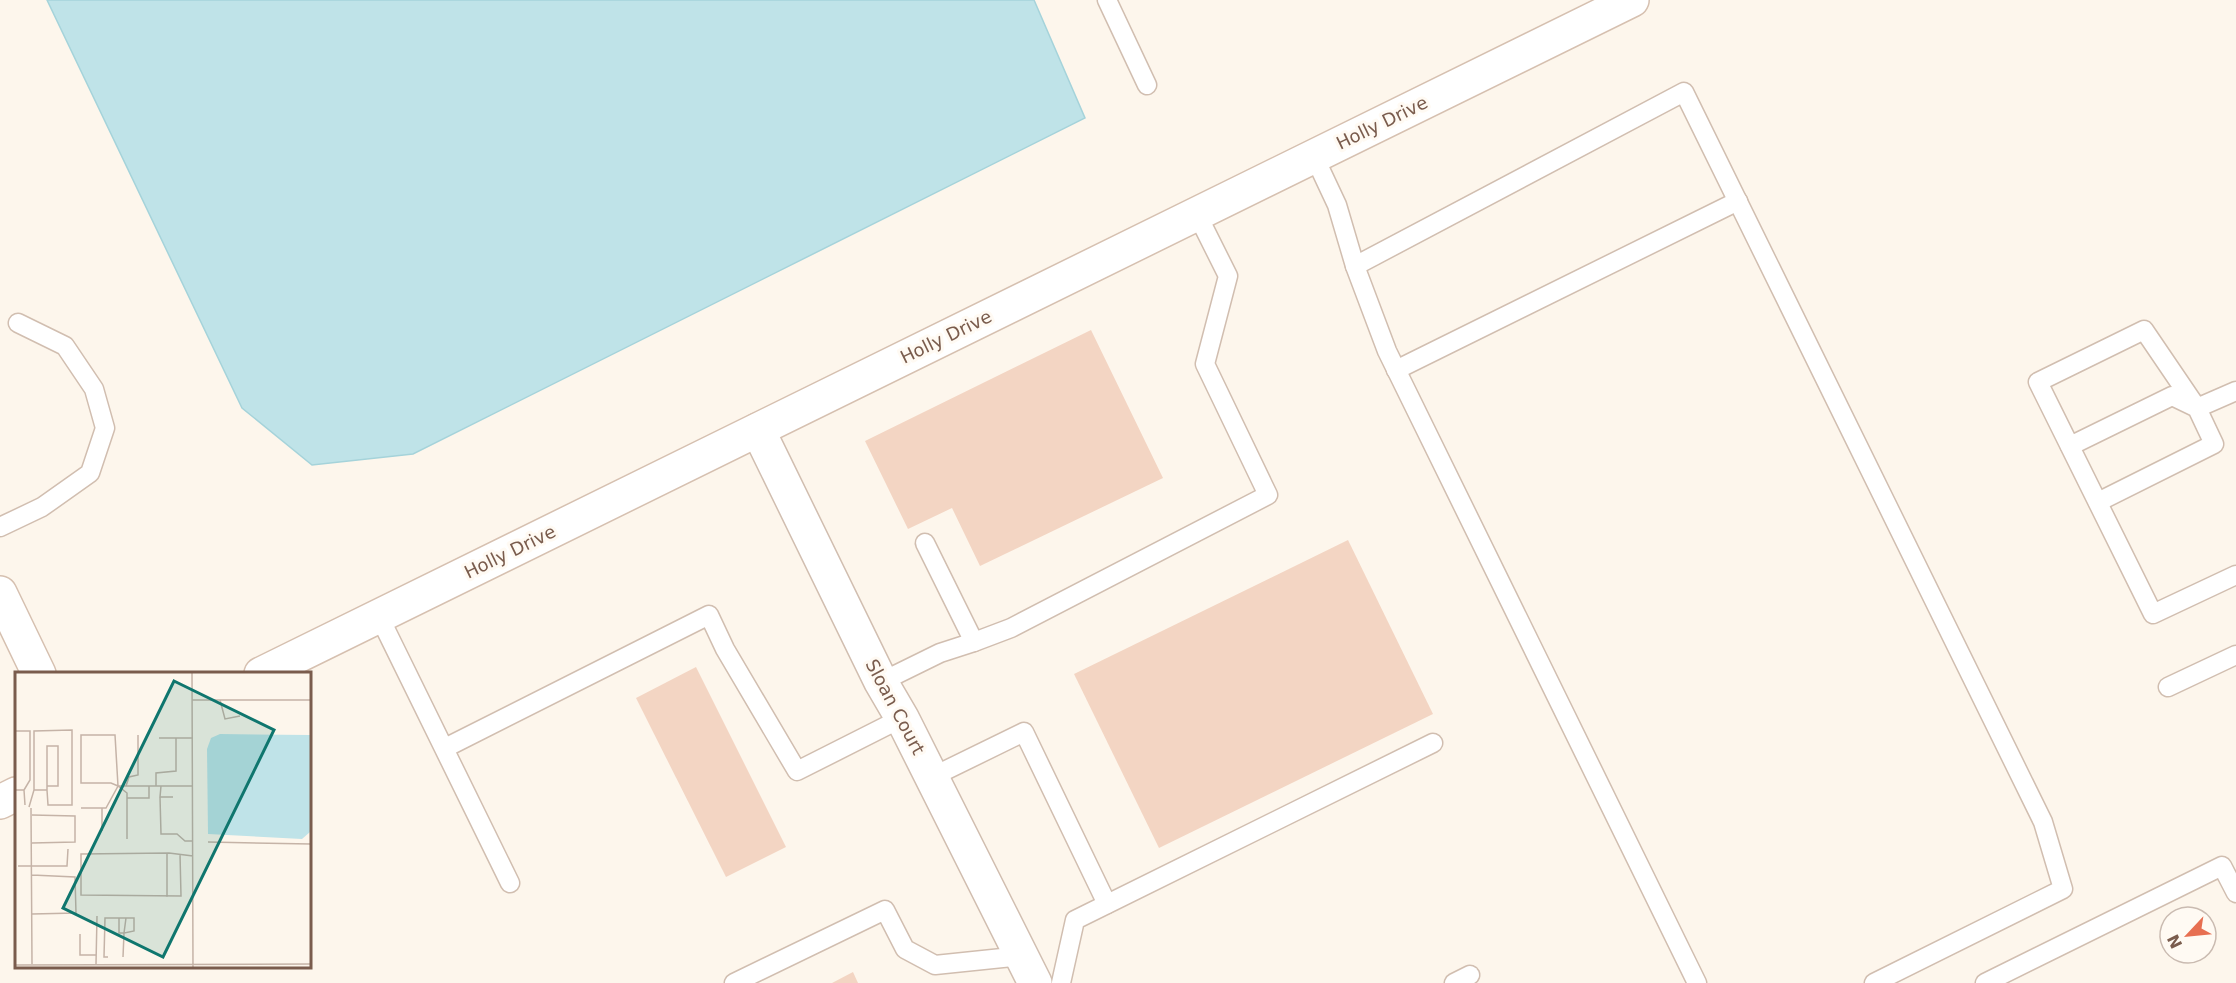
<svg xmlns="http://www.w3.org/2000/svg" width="2236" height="983" font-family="'DejaVu Sans',sans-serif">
<rect width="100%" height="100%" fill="#fdf6ec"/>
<polygon fill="#bfe3e8" stroke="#a5d3da" stroke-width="1.5" points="47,0 1034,0 1085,118 413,454 312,465 242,408"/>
<g fill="#f3d5c3">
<polygon points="1091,330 1163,478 980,566 952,508 908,529 865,441"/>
<polygon points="1348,540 1433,714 1159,848 1074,674"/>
<polygon points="696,667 786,847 726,877 636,698"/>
<polygon points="853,972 858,983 832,983"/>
</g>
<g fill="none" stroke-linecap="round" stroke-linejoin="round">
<defs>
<g id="lane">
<polyline points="1107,0 1147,85"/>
<polyline points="1314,156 1337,205 1355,266 1387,351 1697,983"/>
<polyline points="1355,266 1684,92 2043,822 2063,889 1874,983"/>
<polyline points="1396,370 1738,201"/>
<polyline points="2236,391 2197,408 2144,330 2038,382 2153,614 2236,575"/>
<polyline points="2070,446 2172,396 2197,408 2214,444 2098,502"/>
<polyline points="0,527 42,507 90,473 105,428 94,389 65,346 18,323"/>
<polyline points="379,616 510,883"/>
<polyline points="974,642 1011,628 1268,495 1205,364 1228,276 1197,214"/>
<polyline points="881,682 940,653 974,642 925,543"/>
<polyline points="2168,687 2236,655"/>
<polyline points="445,748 709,615 725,649 797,771 902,718"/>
<polyline points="932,777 1024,732 1107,904"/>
<polyline points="734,983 885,910 905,949 935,965 1022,956"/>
<polyline points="1061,983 1075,920 1433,743"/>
<polyline points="1454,983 1470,975"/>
<polyline points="1985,983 2222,866 2236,893"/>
</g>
<polyline id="street" points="758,430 881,682 902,718 1035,983"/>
<g id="secondary">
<polyline points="0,593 39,674"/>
<polyline points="261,674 1632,0"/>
<polyline points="0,802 16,794"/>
</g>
</defs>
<use href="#lane" stroke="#d1beb0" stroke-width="21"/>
<use href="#street" stroke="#d1beb0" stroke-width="36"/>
<use href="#secondary" stroke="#d6c0b0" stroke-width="36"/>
<use href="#lane" stroke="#fff" stroke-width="18"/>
<use href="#street" stroke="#fff" stroke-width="33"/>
<use href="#secondary" stroke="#fff" stroke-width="33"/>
</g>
<g text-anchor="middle" stroke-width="6" stroke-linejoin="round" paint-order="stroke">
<g font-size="18" fill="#7a5c4d" stroke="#fffaf3">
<text transform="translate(1382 123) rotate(-26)" y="6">Holly Drive</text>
<text transform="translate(946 337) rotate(-26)" y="6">Holly Drive</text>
<text transform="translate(510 552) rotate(-26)" y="6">Holly Drive</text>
<text transform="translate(895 707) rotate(62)" y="6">Sloan Court</text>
</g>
</g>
<g transform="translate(15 672)">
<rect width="296" height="296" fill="#fdf6ec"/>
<path d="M 205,62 L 295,63 L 295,160 L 287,167 L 193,162 L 192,77 L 196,66 Z" fill="#bfe3e8"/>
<path fill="none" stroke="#c5b3a7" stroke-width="1.5" d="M 177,0 L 178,295M 177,28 L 296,28M 205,28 L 210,47 L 225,44M 0,59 L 15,59 L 15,108 L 9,118M 144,66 L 178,66M 32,114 L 43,114 L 43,74 L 32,74 L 32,118M 103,114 L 178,114M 111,114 L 114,105 L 123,103 L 123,63M 141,114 L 141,101 L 161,99 L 161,66M 146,114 L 145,125 L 158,125M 0,118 L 9,118 L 10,133M 145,125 L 146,162 L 162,162 L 170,169 L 178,169M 112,126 L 134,126 L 134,114M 14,135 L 19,118 L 19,59 L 57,58 L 57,133 L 33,133 L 32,118 L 19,118M 16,136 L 17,292M 66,136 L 91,136 L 103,114 L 100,63 L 66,63 L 66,111 L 96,111 L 103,114 L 112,121 L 112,167M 17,143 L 60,144 L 60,170 L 17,171M 0,146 L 0,208M 87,159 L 87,136M 193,170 L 296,172M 152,181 L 152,225M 165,182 L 166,224 L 66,223 L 66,182 L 154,181 L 178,184M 3,194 L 52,194 L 53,177M 17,242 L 61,241 L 60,205 L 17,203M 104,246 L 104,261 L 109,261 L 111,246M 65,262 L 65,283 L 81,283M 93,285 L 89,285 L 90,246 L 119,246 L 119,259 L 109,261 L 108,285M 81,292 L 82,244M 0,293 L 296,292"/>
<path fill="#0f766e" fill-opacity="0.15" stroke="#0f766e" stroke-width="3" d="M 159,9 L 259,58 L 148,285 L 48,236 Z"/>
<rect width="296" height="296" fill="none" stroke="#7a5c4d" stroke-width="3"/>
</g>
<g transform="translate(2188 935) rotate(244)"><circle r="28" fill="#fffaf3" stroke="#cabbb1" stroke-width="1.5"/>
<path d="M0-4.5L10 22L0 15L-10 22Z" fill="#e76f51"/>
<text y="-9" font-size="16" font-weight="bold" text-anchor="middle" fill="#7a5c4d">N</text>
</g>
</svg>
